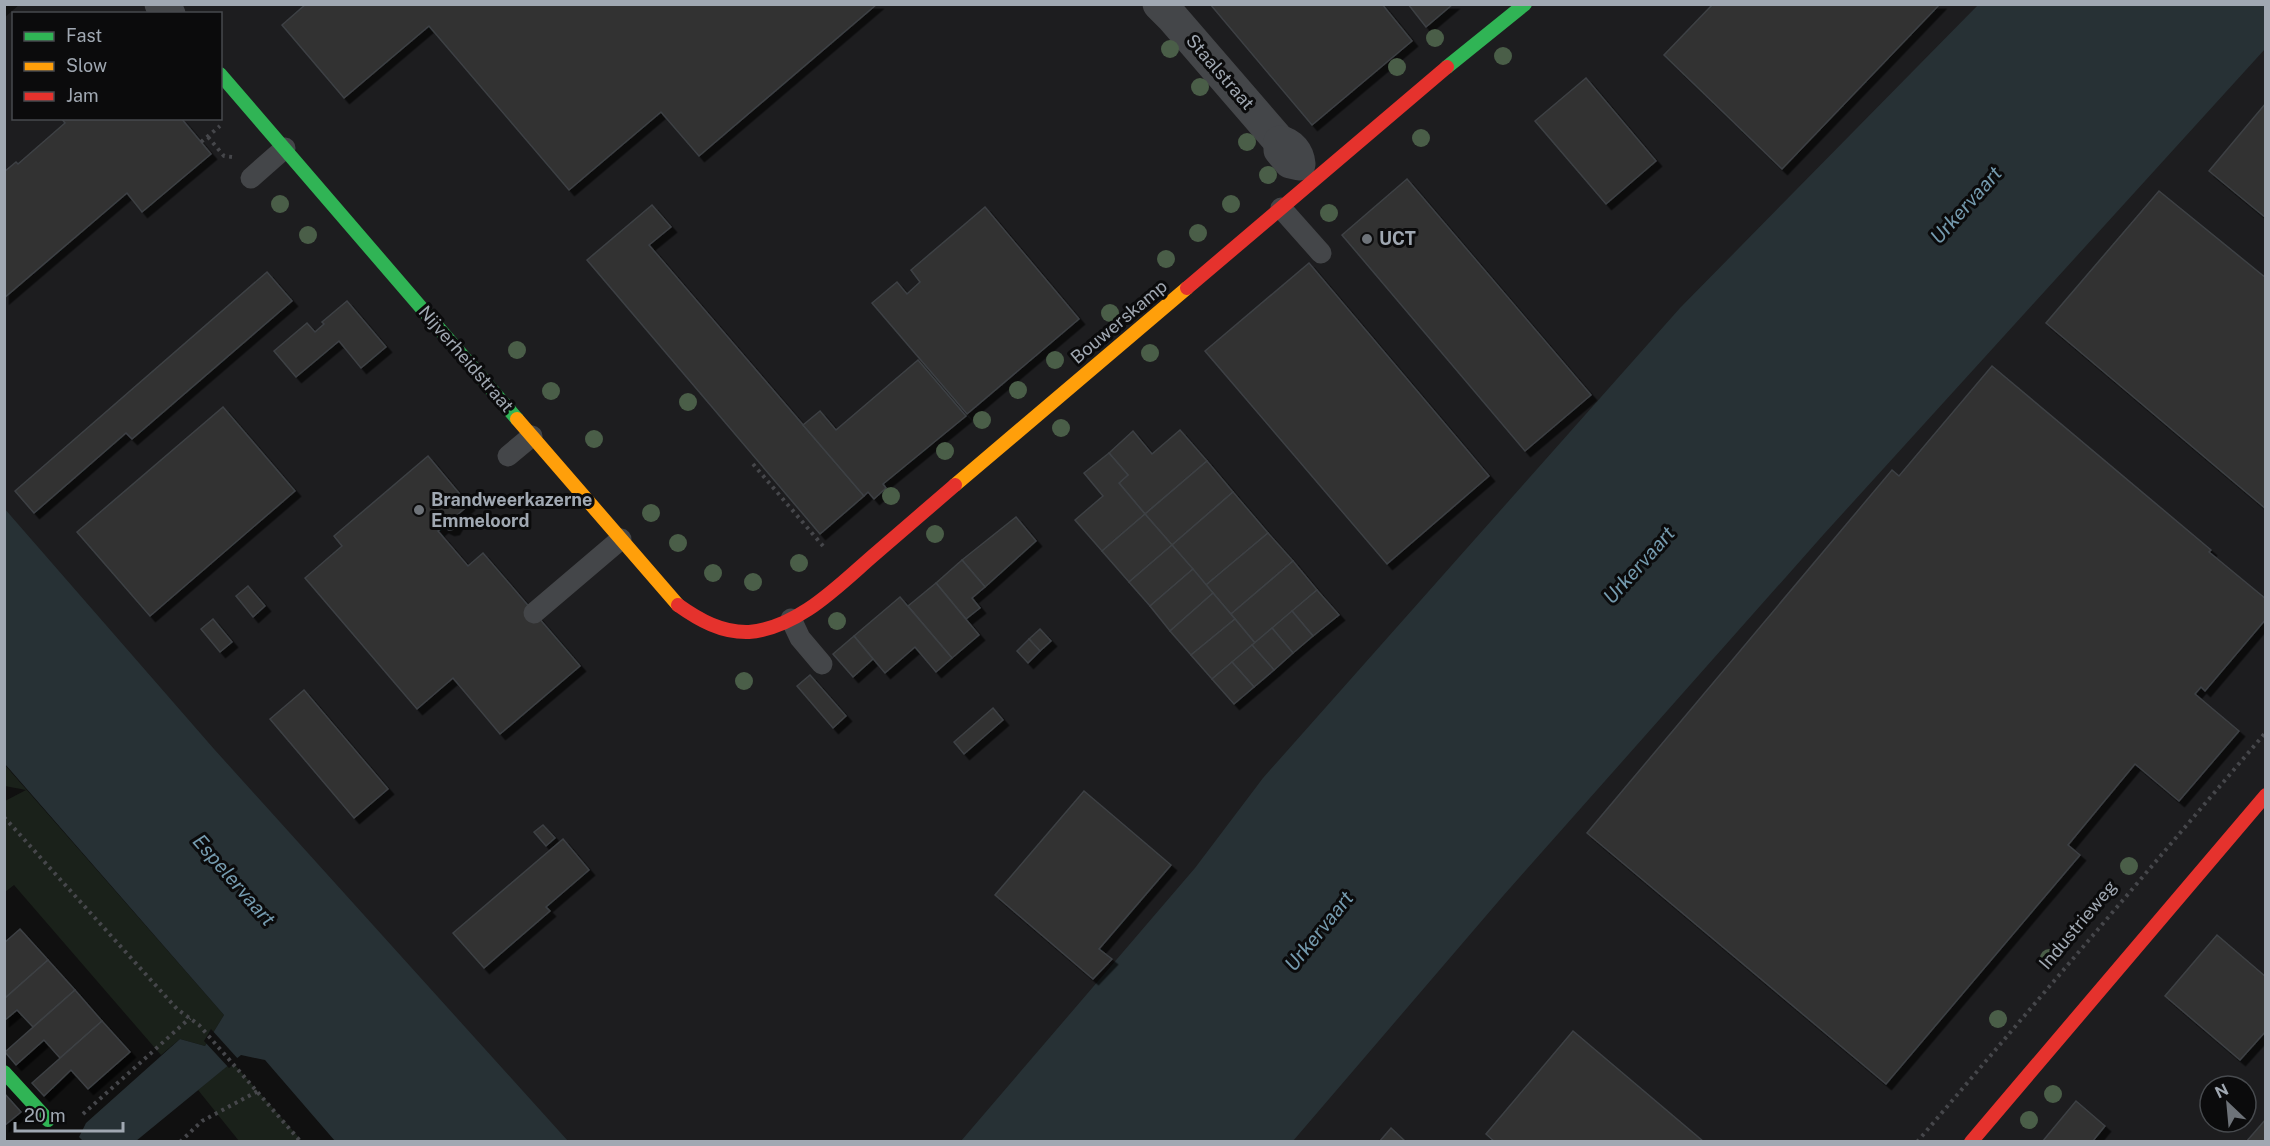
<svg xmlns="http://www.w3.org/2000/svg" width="2270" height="1146" font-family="'Public Sans',sans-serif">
<defs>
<filter id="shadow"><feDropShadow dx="5.5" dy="5.5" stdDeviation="0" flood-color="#0009"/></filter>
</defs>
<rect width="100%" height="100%" fill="#101010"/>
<path fill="#1d1d1f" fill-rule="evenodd" d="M 20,4 L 2265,5 L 2265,1141 L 510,1141 L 5,528 L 4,18 ZM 14,14 L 220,14 L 220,118 L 14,118 ZM 2210,1086 L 2246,1086 L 2246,1122 L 2210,1122 Z"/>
<g fill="#1a211a">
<polygon points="4,764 224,1015 205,1046 180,1039 161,1055 14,885 5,892 5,801 26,790 5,786"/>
<polygon points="232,1062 302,1141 239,1141 198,1090"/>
</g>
<g fill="#273135">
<polygon points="1978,5 2265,5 2265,49 1824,534 1503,896 1293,1141 961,1141 1195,868 1263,778 1680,308"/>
<polygon points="4,508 214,749 568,1141 335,1141 265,1060 241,1055 136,1141 83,1141 79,1137 86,1123 180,1039 205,1046 224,1015 5,764"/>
</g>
<polygon fill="#101010" points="211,1029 239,1060 229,1068 204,1041"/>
<g fill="#303133" stroke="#3e4144" stroke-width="1.5" filter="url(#shadow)">
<polygon points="306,4 877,4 699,156 661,112 569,190 429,26 344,98 282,25"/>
<polygon points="1210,4 1382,4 1412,41 1312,125"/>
<polygon points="1408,4 1453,4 1426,27"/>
<polygon points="1713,4 1940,4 1782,169 1664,55"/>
<polygon points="1586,78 1656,161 1606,204 1535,121"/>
<polygon points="2266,103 2266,218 2209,171"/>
<polygon points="61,118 181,118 211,154 142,212 127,193 4,298 4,172 16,162 18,164 65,123"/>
<polygon points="1407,179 1591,395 1525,451 1342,235"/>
<polygon points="2159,191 2266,278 2266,509 2046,323"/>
<polygon points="652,205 671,227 649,245 864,496 820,534 587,260"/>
<polygon points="985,207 1079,319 967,414 872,303 897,282 907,294 920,282 911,270"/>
<polygon points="1309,263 1489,476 1387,564 1205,351"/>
<polygon points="267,272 292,301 132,439 126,433 34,513 15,491"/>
<polygon points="347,301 386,347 361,368 339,341 296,377 274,351 307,323 315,332 324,324 322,322"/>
<polygon points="918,360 966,416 883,484 886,488 874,499 868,492 864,496 803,425 820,411 836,430"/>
<polygon points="1992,366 2211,550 2209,552 2266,599 2266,619 2205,691 2201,687 2195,694 2239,731 2179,801 2135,764 2068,845 2080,855 1886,1084 1587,833 1892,470 1899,476"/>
<polygon points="223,407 295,491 150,616 77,532"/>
<polygon points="1180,430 1207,461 1145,514 1119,483 1128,475 1109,453 1133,431 1152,454"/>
<polygon points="1109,453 1128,475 1119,483 1145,514 1102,551 1075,520 1103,496 1084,473"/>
<polygon points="428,456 469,505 457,515 458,522 454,529 449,530 443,527 438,531 468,566 483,553 580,666 500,734 453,678 417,709 305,578 342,546 334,536"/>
<polygon points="1207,461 1233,492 1172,545 1145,514"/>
<polygon points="1233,492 1268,533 1206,585 1172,545"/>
<polygon points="1145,514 1172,545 1129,582 1102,551"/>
<polygon points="1016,517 1036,541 985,587 962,560"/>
<polygon points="1268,533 1293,561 1231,614 1206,585"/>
<polygon points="1172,545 1193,569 1150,606 1129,582"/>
<polygon points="962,560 985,587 972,598 980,608 966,619 936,583"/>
<polygon points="1293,561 1317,590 1255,643 1231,614"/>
<polygon points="1193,569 1213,593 1170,631 1150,606"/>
<polygon points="936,583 979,635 952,658 908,606"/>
<polygon points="248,586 265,606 253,617 236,596"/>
<polygon points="1317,590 1339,615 1313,636 1292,611"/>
<polygon points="1213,593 1235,619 1191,655 1170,631"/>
<polygon points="900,597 952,658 936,672 915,647 885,673 854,636"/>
<polygon points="1292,611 1313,636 1293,653 1272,628"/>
<polygon points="213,619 232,642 220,652 201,629"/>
<polygon points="1235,619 1255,643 1212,679 1191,655"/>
<polygon points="1272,628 1293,653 1274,670 1252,645"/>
<polygon points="1040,629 1051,641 1040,651 1029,639"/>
<polygon points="854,636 873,659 853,677 833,654"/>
<polygon points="1029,639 1040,651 1028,663 1017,651"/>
<polygon points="1252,645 1274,670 1254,687 1232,662"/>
<polygon points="1232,662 1254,687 1234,704 1212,679"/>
<polygon points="810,675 846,716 833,728 797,686"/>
<polygon points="304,690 388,789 354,818 270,719"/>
<polygon points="993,708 1003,720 964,754 954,742"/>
<polygon points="1084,791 1171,865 1099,949 1112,959 1093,979 995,895"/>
<polygon points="543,825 555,838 546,846 534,832"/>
<polygon points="563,839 589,870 546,907 550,911 484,968 453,933"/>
<polygon points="20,929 48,960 6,997 4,995 4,943"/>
<polygon points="2217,935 2266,977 2266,1031 2240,1060 2165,996"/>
<polygon points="48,960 75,990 33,1027 17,1010 4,1021 4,999"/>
<polygon points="75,990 102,1021 60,1058 44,1040 16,1065 5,1052"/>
<polygon points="102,1021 130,1052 88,1089 71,1070 44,1096 32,1083"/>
<polygon points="1573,1031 1704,1142 1495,1142 1486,1134"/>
<polygon points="4,1093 21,1112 4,1126"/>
<polygon points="2076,1101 2105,1126 2092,1142 2042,1142"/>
<polygon points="2266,1119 2266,1142 2246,1142"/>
<polygon points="1391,1128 1406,1142 1379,1142"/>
</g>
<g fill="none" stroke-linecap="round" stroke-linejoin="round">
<g stroke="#46474b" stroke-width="4" stroke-dasharray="3 4.5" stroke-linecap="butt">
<polyline points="208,137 224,156 232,157"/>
<polyline points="201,142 220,126"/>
<polyline points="753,464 823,546"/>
<polyline points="4,817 177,1009 199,1025 301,1142"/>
<polyline points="83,1114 190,1018"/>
<polyline points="180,1142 202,1121 258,1091"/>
<polyline points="1917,1142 2266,732"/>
</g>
<g stroke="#444649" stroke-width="21">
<polyline points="251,178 285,148"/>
<polyline points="1281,208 1321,253"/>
<polyline points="508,456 532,436"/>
<polyline points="534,613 621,539"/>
<polyline points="791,619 800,638 822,664"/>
</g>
<g stroke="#444649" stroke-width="33">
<polyline points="161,4 169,14"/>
<polyline points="1159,4 1172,17 1280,142"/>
<path d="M 1280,142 C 1291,144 1298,153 1299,164 L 1290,162 L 1280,150 Z"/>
</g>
<g stroke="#30b455" stroke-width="14">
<polyline points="1447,67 1525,4"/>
<polyline points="220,74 517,419"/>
<polyline points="4,1072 48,1120"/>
</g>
<g stroke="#ff9f0a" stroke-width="14">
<polyline points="517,419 678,605"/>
<polyline points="955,485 1187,288"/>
</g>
<g stroke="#e5322d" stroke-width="14">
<polyline points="1187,288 1447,67"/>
<path d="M 678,605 C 699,620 722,633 749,632 C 799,628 840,584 875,554 C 902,531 928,508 955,485"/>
<polyline points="1971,1142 2266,795"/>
</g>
</g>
<g fill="#4a5e48">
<circle cx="1435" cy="38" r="9"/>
<circle cx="1170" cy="49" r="9"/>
<circle cx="1503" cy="56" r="9"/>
<circle cx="1397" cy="67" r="9"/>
<circle cx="1200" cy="87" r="9"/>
<circle cx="1421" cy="138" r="9"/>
<circle cx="1247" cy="142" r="9"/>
<circle cx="1268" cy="175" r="9"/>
<circle cx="280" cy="204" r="9"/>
<circle cx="1231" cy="204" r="9"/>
<circle cx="1329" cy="213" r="9"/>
<circle cx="1198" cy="233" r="9"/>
<circle cx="308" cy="235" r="9"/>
<circle cx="1166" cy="259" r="9"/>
<circle cx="1110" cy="313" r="9"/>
<circle cx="517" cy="350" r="9"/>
<circle cx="1150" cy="353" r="9"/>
<circle cx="1055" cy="360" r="9"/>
<circle cx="1018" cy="390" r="9"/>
<circle cx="551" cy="391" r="9"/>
<circle cx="688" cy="402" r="9"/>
<circle cx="982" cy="420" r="9"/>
<circle cx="1061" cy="428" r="9"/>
<circle cx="594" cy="439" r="9"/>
<circle cx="945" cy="451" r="9"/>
<circle cx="891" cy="496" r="9"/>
<circle cx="651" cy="513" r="9"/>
<circle cx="935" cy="534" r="9"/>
<circle cx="678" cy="543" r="9"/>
<circle cx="799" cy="563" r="9"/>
<circle cx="713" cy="573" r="9"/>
<circle cx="753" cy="582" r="9"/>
<circle cx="837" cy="621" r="9"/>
<circle cx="744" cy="681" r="9"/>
<circle cx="2129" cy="866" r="9"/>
<circle cx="2049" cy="958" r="9"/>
<circle cx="1998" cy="1019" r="9"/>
<circle cx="2053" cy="1094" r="9"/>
<circle cx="2029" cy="1120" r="9"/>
</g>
<g fill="#6e7379" stroke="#0b0b0c" stroke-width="2">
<circle cx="1367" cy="239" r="6"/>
<circle cx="419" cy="510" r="6"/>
</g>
<g text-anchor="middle" stroke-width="6" stroke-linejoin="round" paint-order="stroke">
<g font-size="18" fill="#a0a8b2" stroke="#0b0b0c">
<text transform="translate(1220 72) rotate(49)" y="6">Staalstraat</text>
<text transform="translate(1119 322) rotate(-40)" y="6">Bouwerskamp</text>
<text transform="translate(466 359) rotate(49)" y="6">Nijverheidstraat</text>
<text transform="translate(2078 925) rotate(-50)" y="6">Industrieweg</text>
</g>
<g font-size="18" font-weight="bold" fill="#a0a8b2" stroke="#0b0b0c" text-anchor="start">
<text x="1379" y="245">UCT</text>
<text x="431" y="506">Brandweerkazerne<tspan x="431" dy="21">Emmeloord</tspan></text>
</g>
<g font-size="20" font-style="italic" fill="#759baf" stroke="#0b0b0c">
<text transform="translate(1966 205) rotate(-48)" y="7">Urkervaart</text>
<text transform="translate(1639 565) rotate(-48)" y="7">Urkervaart</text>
<text transform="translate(234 880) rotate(49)" y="7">Espelervaart</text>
<text transform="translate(1319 931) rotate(-51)" y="7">Urkervaart</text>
</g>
</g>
<rect width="2270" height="1146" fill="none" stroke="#a0a8b2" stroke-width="12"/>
<rect x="12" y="12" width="210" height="108" fill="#0b0b0c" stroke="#474a4e" stroke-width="1.5"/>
<rect x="24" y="32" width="30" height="9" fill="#30b455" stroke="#474a4e" stroke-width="1.5"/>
<text x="66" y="42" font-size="18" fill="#a0a8b2">Fast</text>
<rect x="24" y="62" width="30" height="9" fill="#ff9f0a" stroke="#474a4e" stroke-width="1.5"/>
<text x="66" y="72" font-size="18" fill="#a0a8b2">Slow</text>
<rect x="24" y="92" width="30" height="9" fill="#e5322d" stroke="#474a4e" stroke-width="1.5"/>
<text x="66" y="102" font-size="18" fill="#a0a8b2">Jam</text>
<g transform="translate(2228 1104) rotate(334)"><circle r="28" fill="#0b0b0c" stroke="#474a4e" stroke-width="1.5"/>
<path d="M0-4.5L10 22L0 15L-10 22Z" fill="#6e7379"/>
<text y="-9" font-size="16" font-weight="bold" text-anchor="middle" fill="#a0a8b2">N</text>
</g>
<path d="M15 1122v9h108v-9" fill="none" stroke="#a0a8b2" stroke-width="3"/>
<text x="24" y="1122" font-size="18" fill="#a0a8b2" stroke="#0b0b0c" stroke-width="4.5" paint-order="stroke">20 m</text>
</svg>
